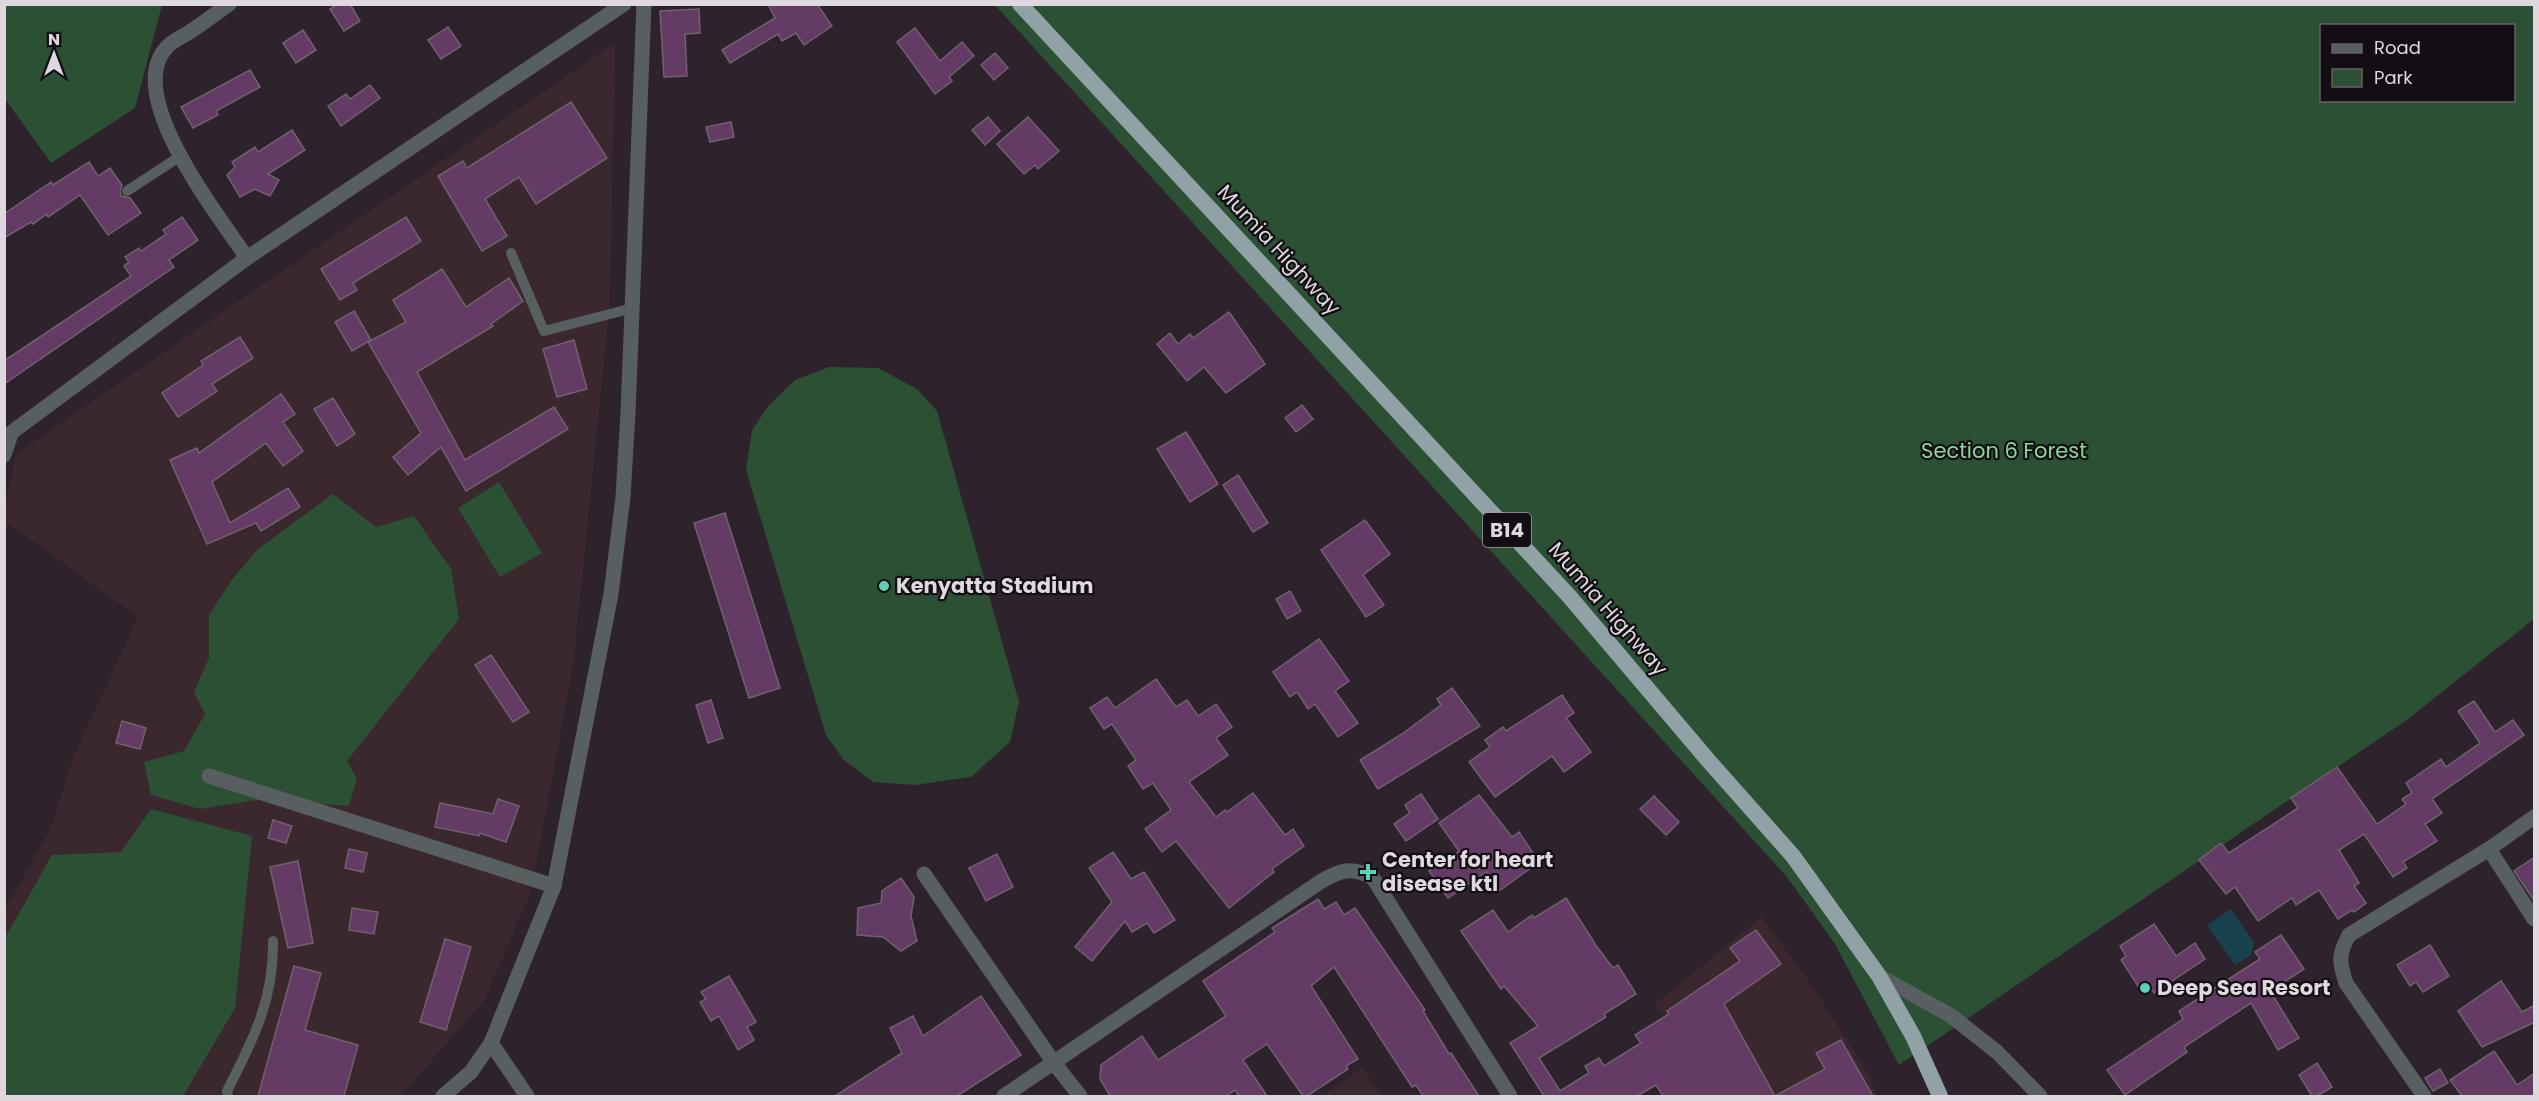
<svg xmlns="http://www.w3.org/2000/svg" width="2539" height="1101" font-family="Poppins,sans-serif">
<rect width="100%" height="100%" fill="#2e232d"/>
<g fill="#3b282e">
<polygon points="615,43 610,303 573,666 531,892 485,999 401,1096 5,1096 5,910 50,830 74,756 138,617 5,521 5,506 16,454"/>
<polygon points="1762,917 1814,989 1871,1078 1877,1096 1727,1096 1693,1040 1685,1044 1654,1005"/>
<polygon points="1363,1067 1380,1096 1322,1096"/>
</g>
<g fill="#2b5033" fill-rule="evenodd">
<polygon points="4,5 162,5 135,108 51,163 5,99"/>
<path d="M 995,5 L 2534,5 L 2534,619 L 2408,719 L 1899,1065 L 1835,944 L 1787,877 ZM 2322,26 L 2514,26 L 2514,100 L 2322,100 Z"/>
<polygon points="829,367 878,368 917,389 937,411 1019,702 1010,742 971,777 915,785 873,782 844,760 826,735 746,470 752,430 769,405 795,380"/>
<polygon points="499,482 542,553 500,577 458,508"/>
<polygon points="333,494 376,527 414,516 451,569 459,619 347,761 357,779 349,806 263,799 200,809 151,795 144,762 184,751 205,714 194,692 209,658 209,615 231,581 258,549"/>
<polygon points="151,809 252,836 235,1008 183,1096 5,1096 5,938 52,855 121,852"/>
</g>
<polygon fill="#17424e" points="2231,909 2254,943 2251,955 2235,965 2207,925"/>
<g fill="#643b64" stroke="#6f626e" stroke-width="1.5">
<polygon points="338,4 350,4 360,21 344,31 330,9"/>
<polygon points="768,4 817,4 832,26 804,45 796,33 782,41 778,34 730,63 722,50 775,18"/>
<polygon points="699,9 700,33 685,34 687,76 664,77 660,11"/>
<polygon points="448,27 461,46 441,59 428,40"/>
<polygon points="915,28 940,61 962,42 974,56 949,77 952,81 935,94 897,42"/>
<polygon points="303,30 316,50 296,63 283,43"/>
<polygon points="995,53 1008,68 994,80 981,65"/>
<polygon points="250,70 260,87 216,111 218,115 193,128 181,107"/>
<polygon points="370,85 380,98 341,126 328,106 346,94 350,99"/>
<polygon points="571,102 607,158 536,204 519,177 485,199 507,236 482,251 438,176 463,161 467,168"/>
<polygon points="988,117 1000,131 985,145 972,130"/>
<polygon points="1028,117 1059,151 1038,169 1035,165 1024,174 997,144"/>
<polygon points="731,122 734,137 710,142 706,127"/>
<polygon points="292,130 305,150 268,174 279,180 270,196 255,189 240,197 227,175 235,167 232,162 255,147 258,152"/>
<polygon points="89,162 98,176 110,168 122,185 120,191 121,196 130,198 141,213 108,235 80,195 48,217 47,214 33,224 31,222 4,238 4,214 51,182 53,185"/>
<polygon points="182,217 198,240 169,260 174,267 4,384 4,361 131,276 124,266 129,262 125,257 139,248 141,251 166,234 163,230"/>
<polygon points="406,217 421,241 353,283 357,290 340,300 321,269"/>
<polygon points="442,269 466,307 509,278 523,301 491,324 493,326 417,372 465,460 554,407 568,429 466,491 441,447 408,475 393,457 421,433 368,342 406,322 393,300"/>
<polygon points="354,311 371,340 352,351 335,322"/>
<polygon points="1229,312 1265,364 1226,393 1204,367 1187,381 1157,344 1170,333 1178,344 1190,334 1193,338"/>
<polygon points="240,337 253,358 212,384 217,391 178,417 162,393 203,365 201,361"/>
<polygon points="574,340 587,389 557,397 543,349"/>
<polygon points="281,394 295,414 283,422 303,451 283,466 266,443 212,482 230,523 288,488 300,507 261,531 256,523 207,544 170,460 197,448 199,453"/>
<polygon points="333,398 355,434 337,446 314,409"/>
<polygon points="1302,405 1313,419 1296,432 1285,418"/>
<polygon points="1186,432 1218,484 1190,502 1157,449"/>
<polygon points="1238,475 1268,523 1253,532 1223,485"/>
<polygon points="725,513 780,688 749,698 694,523"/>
<polygon points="1365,520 1390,554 1363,575 1384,605 1366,617 1321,550"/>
<polygon points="1290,591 1301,611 1287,619 1276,599"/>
<polygon points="1319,639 1349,681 1335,691 1358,723 1338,737 1315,704 1308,709 1297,692 1290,697 1273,672"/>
<polygon points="491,655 529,712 513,722 475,665"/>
<polygon points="1156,679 1176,707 1187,700 1198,716 1216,704 1232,727 1216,738 1228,755 1189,782 1216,817 1225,810 1227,812 1253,793 1285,835 1293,829 1304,846 1272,869 1274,872 1229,908 1176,841 1162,852 1145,829 1171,810 1153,783 1143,789 1128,766 1136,760 1112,724 1104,729 1090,708 1107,697 1115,708"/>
<polygon points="1452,688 1480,726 1378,789 1360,760 1402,734 1441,705 1437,699"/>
<polygon points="1562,695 1574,713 1566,718 1591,752 1564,772 1552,756 1495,797 1469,762 1490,747 1485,740 1503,727 1506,731"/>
<polygon points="711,700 723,738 708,743 696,705"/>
<polygon points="2474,701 2495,732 2513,720 2524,735 2432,799 2442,813 2425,824 2437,841 2403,862 2407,868 2393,877 2364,834 2339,850 2359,883 2354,886 2366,903 2354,912 2352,910 2338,919 2319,890 2296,905 2292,898 2258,921 2235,887 2226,894 2199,860 2221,843 2229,853 2298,808 2291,798 2337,767 2377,824 2406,804 2402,799 2412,793 2406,783 2441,759 2446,767 2480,743 2458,711"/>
<polygon points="122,721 146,728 140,749 116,743"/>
<polygon points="1421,794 1438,819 1406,841 1394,824 1410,813 1405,805"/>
<polygon points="1479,795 1512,837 1519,832 1539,862 1499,891 1486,872 1448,898 1429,871 1459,851 1439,823"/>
<polygon points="1654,796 1679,822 1666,835 1640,809"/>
<polygon points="498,799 519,806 506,842 480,833 479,836 435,827 440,803 493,814"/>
<polygon points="273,820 292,826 286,843 268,838"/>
<polygon points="349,849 367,853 363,872 345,868"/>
<polygon points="1113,852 1131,879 1144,872 1175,920 1154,933 1147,923 1132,932 1125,921 1092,961 1075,947 1112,902 1089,868"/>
<polygon points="997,854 1013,887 986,901 969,868"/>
<polygon points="2535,857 2535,902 2514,871"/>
<polygon points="298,861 313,943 288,948 270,867"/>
<polygon points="901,878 914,897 911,916 917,941 901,951 883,937 857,935 858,908 881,903 882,891"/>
<polygon points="1566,898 1597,947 1613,968 1618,965 1636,994 1604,1014 1606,1017 1539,1058 1560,1091 1589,1073 1585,1066 1599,1058 1604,1066 1641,1043 1635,1035 1669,1014 1667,1011 1740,961 1730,948 1756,930 1781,964 1724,1004 1775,1096 1825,1069 1816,1053 1841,1040 1873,1096 1663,1096 1656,1085 1637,1096 1544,1096 1510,1043 1538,1026 1504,986 1501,989 1461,931 1493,910 1508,932 1532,915 1534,918"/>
<polygon points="1318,899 1324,909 1336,902 1344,915 1355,908 1425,1010 1423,1011 1449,1054 1451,1053 1479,1096 1423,1096 1416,1085 1412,1087 1334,967 1311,986 1358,1059 1346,1066 1348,1069 1307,1096 1303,1096 1267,1044 1243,1060 1267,1096 1239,1096 1235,1090 1226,1096 1110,1096 1100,1079 1101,1065 1142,1036 1158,1060 1226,1016 1203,981 1275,932 1272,928"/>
<polygon points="352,908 378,912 374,934 349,930"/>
<polygon points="2154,924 2176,956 2195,943 2205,959 2154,993 2148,984 2140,989 2121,960 2126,956 2120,946"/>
<polygon points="2281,935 2304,969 2270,991 2299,1038 2278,1050 2251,1003 2184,1047 2187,1052 2125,1095 2107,1070 2183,1019 2179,1011 2260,959 2255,952"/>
<polygon points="445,939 471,947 446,1030 420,1022"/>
<polygon points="2430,945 2449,976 2423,992 2416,982 2410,986 2397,965"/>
<polygon points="294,966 321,973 305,1030 358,1045 344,1096 258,1096"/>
<polygon points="729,976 756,1022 747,1027 754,1040 738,1050 719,1016 711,1021 700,1002 706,999 701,992"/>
<polygon points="2501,981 2522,1012 2535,1005 2535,1022 2482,1047 2458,1011"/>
<polygon points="981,996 1021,1055 957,1096 835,1096 902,1053 890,1028 913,1016 923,1036"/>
<polygon points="2494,1051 2517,1085 2535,1073 2535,1096 2462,1096 2450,1080"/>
<polygon points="2317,1063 2332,1087 2317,1096 2312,1096 2299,1075"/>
<polygon points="2440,1069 2448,1083 2433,1091 2425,1078"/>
</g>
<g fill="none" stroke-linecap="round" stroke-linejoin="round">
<g stroke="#575f61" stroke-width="10">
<polyline points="127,191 179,157"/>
<polyline points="511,253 544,331 633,308"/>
<path d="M 228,1096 L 227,1091 C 253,1040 274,1000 273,941"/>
</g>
<g stroke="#575f61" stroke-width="15">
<path d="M 229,4 C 216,13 204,23 191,31 C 184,36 174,40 168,46 C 120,93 220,217 247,258"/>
<polyline points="4,438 247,258 624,4"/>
<polyline points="4,455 11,434"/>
<polyline points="209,776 554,886"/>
<polyline points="2489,849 2534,919"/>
<polyline points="924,874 1054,1063 1080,1096"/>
<polyline points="1879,976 1950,1015 1997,1052 2040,1096"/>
<polyline points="491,1043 527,1096"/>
<polyline points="443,1096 471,1072 491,1043 554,886 611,594 623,497 628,413 644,4"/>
<path d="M 1004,1096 L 1320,882 C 1340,870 1352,866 1373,878 L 1510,1096"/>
<path d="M 2424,1096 L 2346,983 C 2339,962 2338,955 2349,935 L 2489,849 L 2534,817"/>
</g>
<polyline stroke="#90a2a6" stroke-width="16" points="1020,4 1569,596 1707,759 1793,856 1879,976 1913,1036 1940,1096"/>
</g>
<g fill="#5eceb8" stroke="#130e13" stroke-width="2">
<circle cx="884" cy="586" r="6"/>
<path d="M1365 863h6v6h6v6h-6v6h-6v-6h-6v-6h6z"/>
<circle cx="2145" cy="988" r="6"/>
</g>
<g text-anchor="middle" stroke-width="4.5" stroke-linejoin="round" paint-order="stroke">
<rect fill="#130e13" stroke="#a29ba1" stroke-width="1.5" x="1483" y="513" width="48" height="34" rx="4.5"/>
<g font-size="20" font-weight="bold" fill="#dfd8de">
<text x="1507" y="537">B14</text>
</g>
<g font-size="21" fill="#dfd8de" stroke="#130e13">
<text transform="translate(1279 250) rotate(47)" y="7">Mumia Highway</text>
<text transform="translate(1608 609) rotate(49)" y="7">Mumia Highway</text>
</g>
<g font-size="21" fill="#8ad699" stroke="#130e13">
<text x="2004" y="458">Section 6 Forest</text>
</g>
<g font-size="21" font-weight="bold" fill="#dfd8de" stroke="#130e13" text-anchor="start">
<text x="896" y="593">Kenyatta Stadium</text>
<text x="1382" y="867">Center for heart<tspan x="1382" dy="24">disease ktl</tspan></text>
<text x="2157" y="995">Deep Sea Resort</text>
</g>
</g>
<rect width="2539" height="1101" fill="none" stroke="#dfd8de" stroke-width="12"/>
<rect x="2320" y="24" width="195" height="78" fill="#130e13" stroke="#655f64" stroke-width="1.5"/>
<rect x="2332" y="44" width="30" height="9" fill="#575f61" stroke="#655f64" stroke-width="1.5"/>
<text x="2374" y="54" font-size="18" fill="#dfd8de">Road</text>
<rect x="2332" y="69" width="30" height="18" fill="#2b5033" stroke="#655f64" stroke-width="1.5"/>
<text x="2374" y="84" font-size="18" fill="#dfd8de">Park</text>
<g transform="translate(54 54)" stroke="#130e13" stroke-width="4.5" paint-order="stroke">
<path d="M0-4.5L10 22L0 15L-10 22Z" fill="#dfd8de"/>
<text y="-9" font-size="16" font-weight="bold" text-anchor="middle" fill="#dfd8de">N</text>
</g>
</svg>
